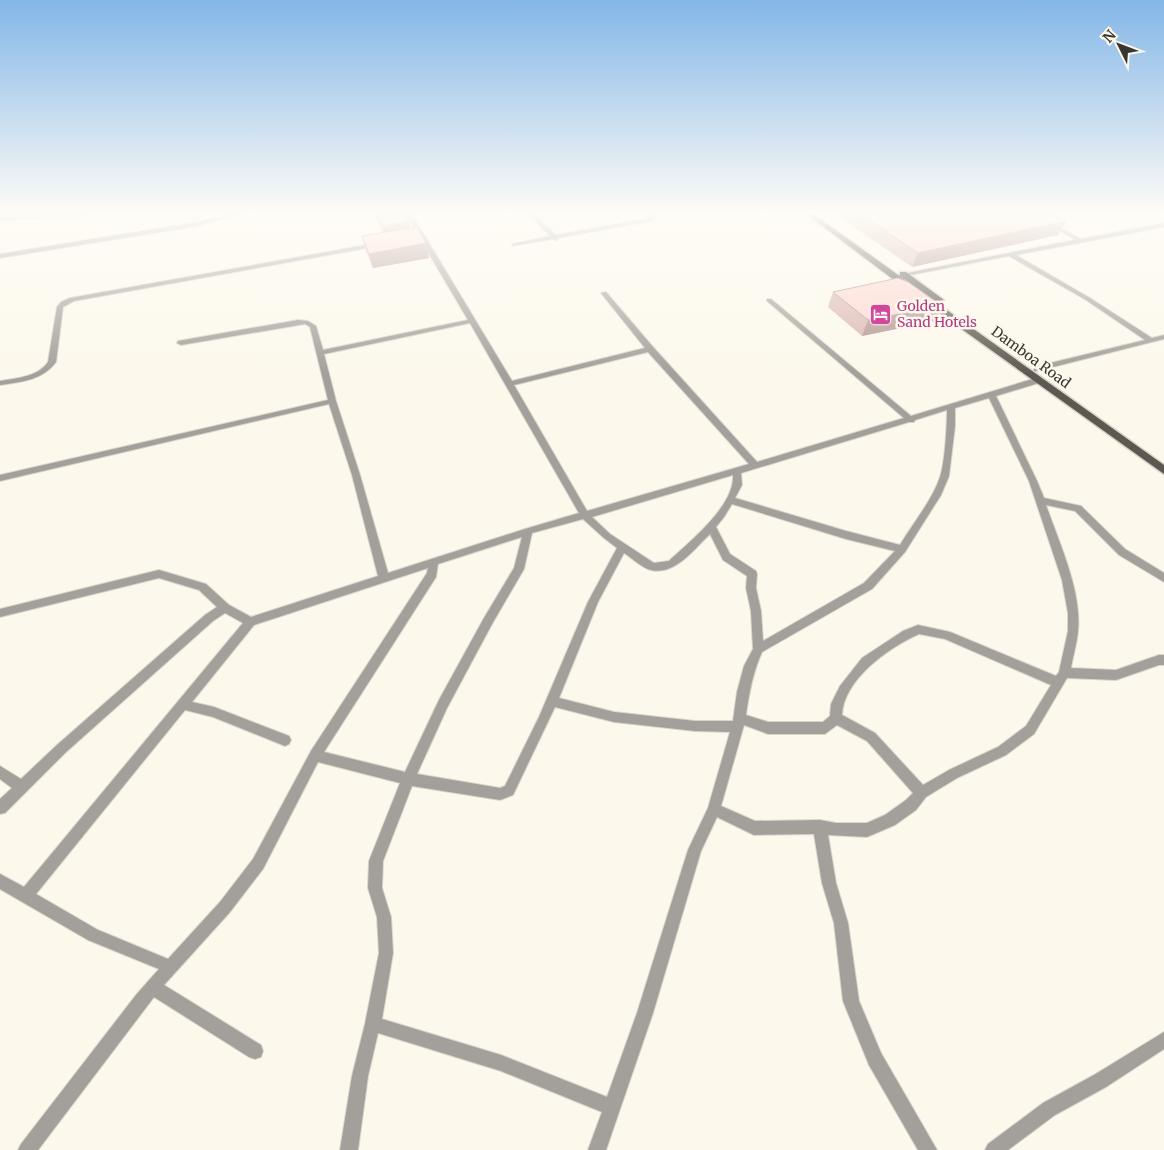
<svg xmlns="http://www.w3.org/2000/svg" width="1164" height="1150" font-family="Merriweather,serif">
<rect width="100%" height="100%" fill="#fcf8ec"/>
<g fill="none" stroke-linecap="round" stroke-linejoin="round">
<defs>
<g id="street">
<polygon points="86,213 98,213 75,218 0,220 0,216"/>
<polygon points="234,213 242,213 198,226 0,258 0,254 198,222"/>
<path d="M 405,213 L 411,213 L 512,381 L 645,348 L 601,293 L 606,292 L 653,347 L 757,462 L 904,418 L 767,301 L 767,299 L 771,299 L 911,416 L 1036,378 L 1042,378 L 1042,382 L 996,396 L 1037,481 L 1044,498 L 1081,506 L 1125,549 L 1164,573 L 1164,582 L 1119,555 L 1075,511 L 1046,505 C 1059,543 1082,591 1078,631 C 1077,643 1073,656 1071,668 L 1116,670 L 1159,655 L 1164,655 L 1164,665 L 1159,665 L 1116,680 L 1067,678 L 1034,734 L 1006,755 L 957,778 L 926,797 L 916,810 L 895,825 L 867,837 L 828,835 L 836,883 L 848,923 L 859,1001 L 881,1053 L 937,1150 L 918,1150 L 869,1065 L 843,1001 L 834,923 L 822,883 L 814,834 L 754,835 L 717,817 L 701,851 L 653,1013 L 606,1150 L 588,1150 L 602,1112 L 501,1071 L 378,1033 L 368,1076 L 358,1150 L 340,1150 L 352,1076 L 365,1024 L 379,953 L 377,917 L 368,888 L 369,861 L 400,783 L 318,762 L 263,869 L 230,912 L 164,985 L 261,1045 L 263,1051 L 261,1057 L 255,1059 L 249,1057 L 154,997 L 38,1150 L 18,1150 L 21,1144 L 136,995 L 159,969 L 88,940 L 0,889 L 0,874 L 24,887 L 243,623 L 225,613 L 213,621 L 65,753 L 5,813 L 0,814 L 0,799 L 12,788 L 0,779 L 0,766 L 21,779 L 57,745 L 205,615 L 217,607 L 199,590 L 159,578 L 0,617 L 0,609 L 159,570 L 206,584 L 229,605 L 251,617 L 378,576 L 352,475 L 329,404 L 0,481 L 0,475 L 328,400 L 310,327 L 305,324 L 181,345 L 177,343 L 178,341 L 298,320 L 308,321 L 316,326 L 323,350 L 468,320 ZM 470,323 L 579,513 L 525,529 L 388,573 L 360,475 L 336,401 L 324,354 ZM 648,352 L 749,464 L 587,511 L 514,385 ZM 989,398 L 1029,481 L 1062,580 L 1068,613 L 1068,631 L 1059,672 L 1056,676 L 950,632 L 918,625 L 903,631 L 862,658 L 840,686 L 831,704 L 830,716 L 823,722 L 768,722 L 746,715 C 749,693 753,672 762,652 L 872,589 L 905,552 L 941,495 L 949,476 L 955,426 L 955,408 ZM 947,410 C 947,427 945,462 940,477 C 932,501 913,523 900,545 L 846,531 L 735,498 L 742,485 L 741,473 L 909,422 L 914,422 L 915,420 ZM 733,475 C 735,506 689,542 669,561 L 654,563 L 610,534 L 592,517 ZM 732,504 L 846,539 L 895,551 L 864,583 L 763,641 L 761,611 L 756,588 L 757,574 L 756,571 L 730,554 L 716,527 L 724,517 ZM 583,519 L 604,538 L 617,548 L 588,602 L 539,717 L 505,786 L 500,788 L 417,774 L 447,708 L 492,624 L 524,569 L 532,533 ZM 710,534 L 723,560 L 747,576 L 746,588 L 751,611 L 753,649 L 744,666 L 737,692 L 733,721 L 695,721 L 614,712 L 559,698 L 598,602 L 624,553 C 632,558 642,568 651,570 C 675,576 695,548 710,534 ZM 522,537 L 514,568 L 484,618 L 439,700 L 405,772 L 324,752 L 436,577 L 438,564 ZM 428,568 L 427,573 L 311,751 L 253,859 L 220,902 L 168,959 L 98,930 L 36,894 L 185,710 L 213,717 L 285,746 L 289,744 L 291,740 L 289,736 L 214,707 L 192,702 L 254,625 ZM 919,634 L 945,639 L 1051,685 L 1026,726 L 998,747 L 949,770 L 923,785 L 875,733 L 842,715 C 844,679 888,648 919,634 ZM 555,707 L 614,722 L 695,731 L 730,732 L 708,808 L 688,850 L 637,1013 L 607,1097 L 501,1055 L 382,1019 L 393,953 L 391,917 L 382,888 L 383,861 L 412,786 L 500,800 L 513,795 ZM 744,725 L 768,734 L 825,734 L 837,725 L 867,741 L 913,793 L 906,800 L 885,815 L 867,823 L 836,823 L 820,820 L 755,821 L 721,806 Z"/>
<polygon points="527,213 533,213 556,235 650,218 649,213 655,213 657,217 652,221 558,238 556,241 553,239 512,246 512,244 550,236"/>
<polygon points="1030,213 1036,213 1081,239 1164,223 1164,227 1016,255 1090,298 1152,338 1164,335 1164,339 1037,371 1034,371 1034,367 1145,340 1086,300 1009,256 895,278 892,276 1075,240"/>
<path d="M 377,243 L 380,245 L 379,246 L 74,301 L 63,307 L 56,362 C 43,380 21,382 0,385 L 0,381 C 17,378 38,377 48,362 L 57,307 L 61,302 L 70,298 Z"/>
<polygon points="1164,1032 1164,1049 1106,1087 1055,1115 1008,1150 985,1150 988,1144 1043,1103 1094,1075"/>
</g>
<g id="primary">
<polygon points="805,213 812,213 912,285 912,289 906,289"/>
<polygon points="900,272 906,272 944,300 937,302 900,276"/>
<polygon points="924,298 930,298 1164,465 1164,474 924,302"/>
</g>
</defs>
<use href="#street" stroke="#d9d5ca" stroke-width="2"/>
<use href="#primary" stroke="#d9d5ca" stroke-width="3"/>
<use href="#street" fill="#a39f9b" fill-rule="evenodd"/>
<use href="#primary" fill="#5d5850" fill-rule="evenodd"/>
</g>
<g fill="#dab6b2">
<polygon points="374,213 405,213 410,228 429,258 373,268 366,251 362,236 383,233"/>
<polygon points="834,213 1051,213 1066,221 1058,235 912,267"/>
<polygon points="833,292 935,321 862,336 828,307"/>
</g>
<g fill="#b29491">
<polygon points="409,221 412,235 386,240 383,226"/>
<polygon points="1066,221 1058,235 912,267 918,253"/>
<polygon points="426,243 429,258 373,268 369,254"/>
<polygon points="942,306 935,321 862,336 868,320"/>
</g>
<g fill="#fed4cf" stroke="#b29491">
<polygon points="377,213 405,213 409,221 383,226"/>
<polygon points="859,213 1051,213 1066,221 918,253"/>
<polygon points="417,227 426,243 369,254 362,236"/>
<polygon points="898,278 908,282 942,306 868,320 833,292"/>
</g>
<linearGradient id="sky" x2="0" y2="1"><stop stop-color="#84b6e7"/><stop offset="0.57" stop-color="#fefcf6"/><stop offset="1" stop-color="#fefcf6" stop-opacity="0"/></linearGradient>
<rect width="1164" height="374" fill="url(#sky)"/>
<defs>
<symbol id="hotel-square" viewBox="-11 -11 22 22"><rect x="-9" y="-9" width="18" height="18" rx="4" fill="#d1479c" stroke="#fcf8ec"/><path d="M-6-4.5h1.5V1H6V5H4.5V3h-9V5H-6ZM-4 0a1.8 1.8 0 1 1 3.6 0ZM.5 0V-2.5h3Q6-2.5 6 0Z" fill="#fff"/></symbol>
</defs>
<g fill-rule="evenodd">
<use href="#hotel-square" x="868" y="302" width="25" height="25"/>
</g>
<g text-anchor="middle" stroke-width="5" stroke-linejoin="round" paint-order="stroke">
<g font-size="14" fill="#b23c85" stroke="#fcf8ec" text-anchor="start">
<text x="897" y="311">Golden<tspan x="897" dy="16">Sand Hotels</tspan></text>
</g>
<g font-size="14" fill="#373631" stroke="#fcf8ec">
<text transform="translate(1031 357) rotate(36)" y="5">Damboa Road</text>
</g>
</g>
<g transform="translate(1119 45) rotate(312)" stroke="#fcf8ec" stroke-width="4" paint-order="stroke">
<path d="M0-4L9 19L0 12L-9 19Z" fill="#373631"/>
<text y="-8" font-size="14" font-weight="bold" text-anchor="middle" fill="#373631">N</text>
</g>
</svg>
